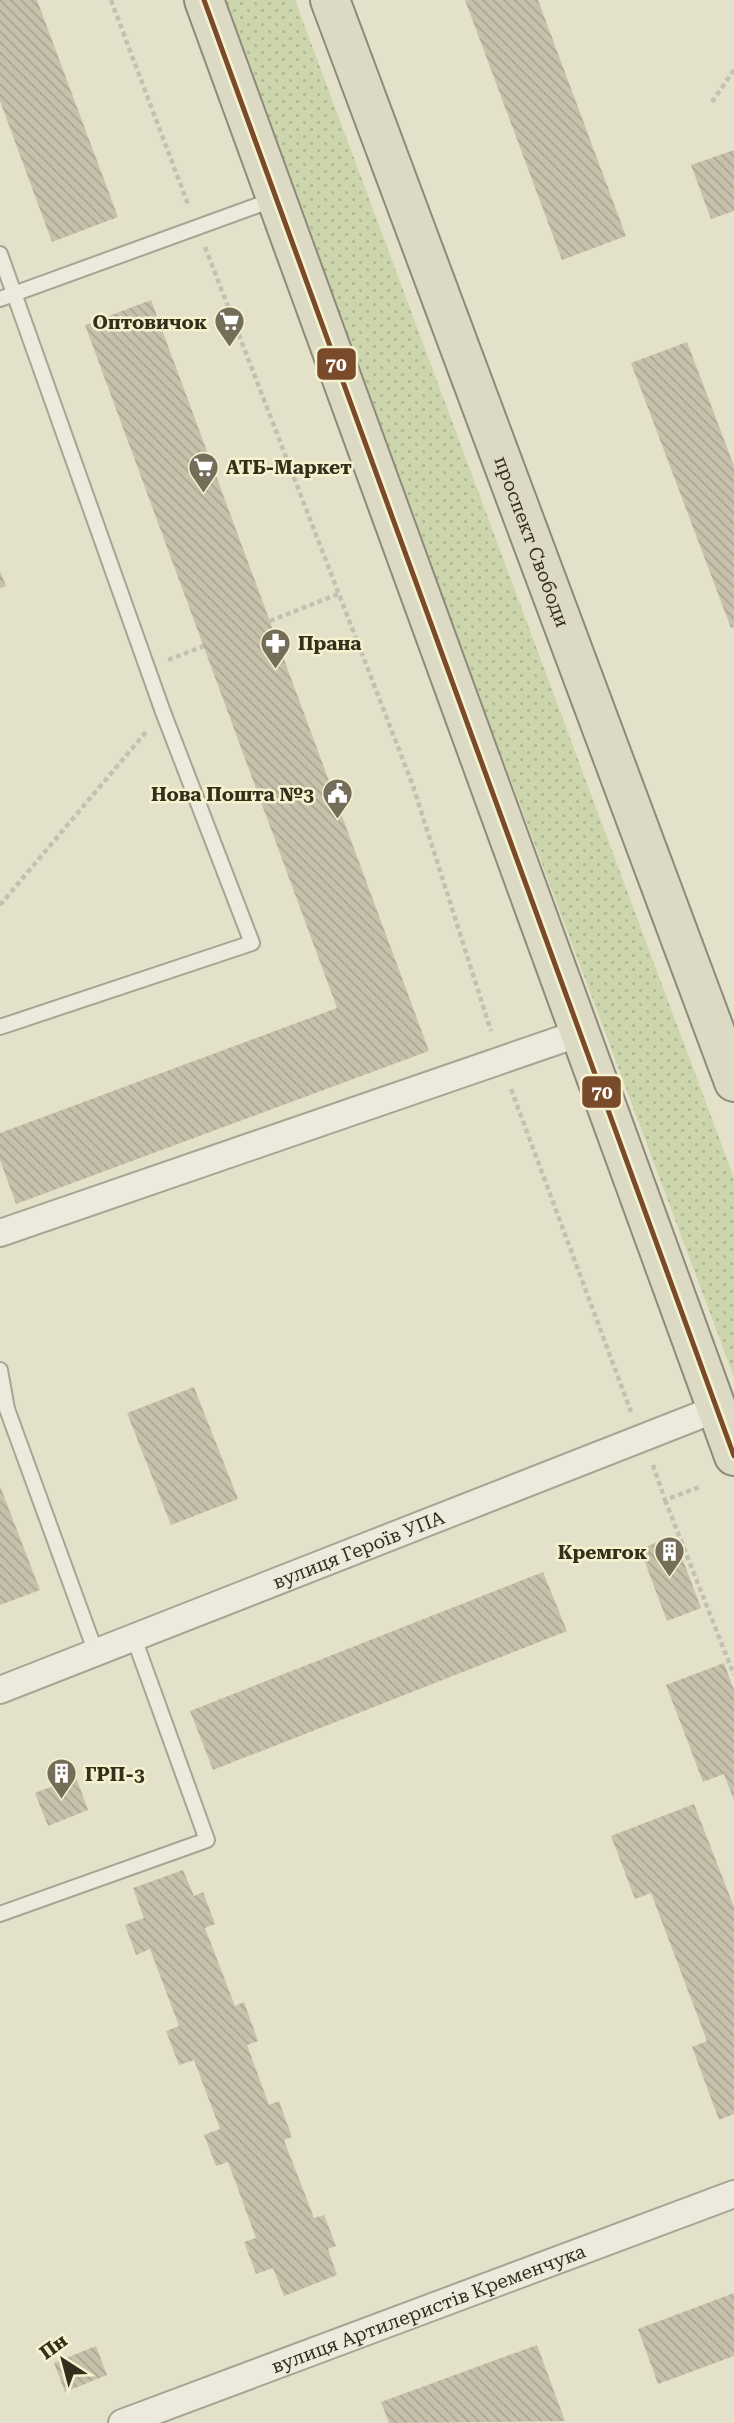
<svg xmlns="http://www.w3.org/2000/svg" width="734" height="2423" font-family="'Roboto Serif',serif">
<defs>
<pattern id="grass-dots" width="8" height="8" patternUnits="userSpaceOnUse" patternTransform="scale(1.75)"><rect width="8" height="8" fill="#ccd5ac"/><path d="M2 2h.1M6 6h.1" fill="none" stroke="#b0b793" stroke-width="1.8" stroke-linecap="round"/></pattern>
<pattern id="building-back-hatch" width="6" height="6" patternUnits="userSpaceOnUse" patternTransform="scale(1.75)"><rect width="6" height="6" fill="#c7c0ab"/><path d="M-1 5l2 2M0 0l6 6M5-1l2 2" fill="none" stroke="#aca593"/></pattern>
</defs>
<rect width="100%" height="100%" fill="#e4e1ca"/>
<polygon fill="url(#grass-dots)" points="219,0 295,0 734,1178 734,1377"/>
<g fill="url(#building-back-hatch)">
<polygon points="0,0 37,0 118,217 52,242 0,101"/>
<polygon points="465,0 538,0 626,236 562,260"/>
<polygon points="734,150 734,211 711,219 691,165"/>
<polygon points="151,300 429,1051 16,1204 0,1160 0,1133 337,1008 85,325"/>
<polygon points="687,342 734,466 734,627 731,628 631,363"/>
<polygon points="0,571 6,586 0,588"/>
<polygon points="194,1387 238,1499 171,1525 127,1413"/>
<polygon points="0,1486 40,1590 0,1605"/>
<polygon points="674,1536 701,1608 667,1621 640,1549"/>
<polygon points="543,1572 567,1631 213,1770 190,1711"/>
<polygon points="724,1663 734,1690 734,1800 724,1774 703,1782 666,1685"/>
<polygon points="76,1777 88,1810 48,1826 35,1793"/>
<polygon points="694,1804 734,1907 734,2114 719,2120 692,2047 707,2041 651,1893 635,1899 611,1836"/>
<polygon points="183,1870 194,1896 203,1892 215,1924 205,1928 235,2006 244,2002 258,2041 247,2045 269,2105 279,2101 292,2137 284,2140 314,2218 324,2215 336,2246 328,2249 337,2275 284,2296 273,2268 256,2274 244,2242 256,2238 228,2162 216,2166 204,2135 220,2129 194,2060 179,2065 166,2031 179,2026 150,1949 136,1955 125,1925 144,1918 133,1888"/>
<polygon points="734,2293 734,2356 658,2384 638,2329"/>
<polygon points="537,2345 565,2421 389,2423 381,2402"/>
<polygon points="96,2346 107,2375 65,2392 54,2363"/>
</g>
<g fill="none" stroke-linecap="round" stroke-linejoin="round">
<defs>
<g id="service">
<polyline points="0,254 163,712 252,943 0,1027"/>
<polyline points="0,299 275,199"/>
<polyline points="0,1370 7,1409 96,1653"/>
<polyline points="0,1914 207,1840 134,1638"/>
</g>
<g id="minor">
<polyline points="0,1233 580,1033"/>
<path id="s1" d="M 0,1690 L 716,1409"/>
<path id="s2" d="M 122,2423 L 734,2194"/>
</g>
<g id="trunk">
<polyline points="204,0 734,1456"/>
<path id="s3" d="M 330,0 L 734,1082"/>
</g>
</defs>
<use href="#service" stroke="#a8a494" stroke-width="18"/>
<use href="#minor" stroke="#a8a494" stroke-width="30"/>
<use href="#trunk" stroke="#8e8a7a" stroke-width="42"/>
<g stroke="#c3c1b3" stroke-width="4.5" stroke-dasharray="5 3.5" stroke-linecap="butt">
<polyline points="111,0 189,207"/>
<polyline points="712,102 734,70"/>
<polyline points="205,247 413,786 491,1031"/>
<polyline points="270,621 338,594"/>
<polyline points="168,660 204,646"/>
<polyline points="0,905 146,732"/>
<polyline points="511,1089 631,1412"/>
<polyline points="653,1465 665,1500 702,1486"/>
<polyline points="665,1500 734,1675"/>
</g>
<use href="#service" stroke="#ebeadc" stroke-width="14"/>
<use href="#minor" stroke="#ebeadc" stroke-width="26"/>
<use href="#trunk" stroke="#dcdac4" stroke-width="38"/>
<defs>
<polyline id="bus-1" points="204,0 734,1456"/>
</defs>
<use href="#bus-1" stroke="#f5f3cf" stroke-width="10"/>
<use href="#bus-1" stroke="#7a4b2a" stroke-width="5"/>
</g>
<defs>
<symbol id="supermarket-pin" viewBox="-11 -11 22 30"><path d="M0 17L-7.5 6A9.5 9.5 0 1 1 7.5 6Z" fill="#736d59" stroke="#f5f3cf"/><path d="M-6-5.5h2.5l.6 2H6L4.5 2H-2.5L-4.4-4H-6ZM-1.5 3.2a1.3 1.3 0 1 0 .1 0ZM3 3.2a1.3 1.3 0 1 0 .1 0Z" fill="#fff"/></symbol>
<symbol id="pharmacy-pin" viewBox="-11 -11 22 30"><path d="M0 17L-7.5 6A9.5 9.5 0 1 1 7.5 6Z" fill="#736d59" stroke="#f5f3cf"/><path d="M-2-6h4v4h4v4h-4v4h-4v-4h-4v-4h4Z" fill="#fff"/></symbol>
<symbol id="civic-pin" viewBox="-11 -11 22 30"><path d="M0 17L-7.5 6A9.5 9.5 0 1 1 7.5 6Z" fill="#736d59" stroke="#f5f3cf"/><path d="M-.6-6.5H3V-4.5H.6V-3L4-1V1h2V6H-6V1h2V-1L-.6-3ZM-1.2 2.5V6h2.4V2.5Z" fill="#fff"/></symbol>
<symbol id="building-pin" viewBox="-11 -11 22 30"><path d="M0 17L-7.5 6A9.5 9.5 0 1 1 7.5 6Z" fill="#736d59" stroke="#f5f3cf"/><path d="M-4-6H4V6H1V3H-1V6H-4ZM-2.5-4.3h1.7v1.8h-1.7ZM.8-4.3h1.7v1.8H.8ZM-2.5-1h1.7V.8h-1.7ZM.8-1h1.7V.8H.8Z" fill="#fff"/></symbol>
</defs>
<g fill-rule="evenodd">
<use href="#supermarket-pin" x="212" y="304" width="35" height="47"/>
<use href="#supermarket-pin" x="186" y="450" width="35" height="47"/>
<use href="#pharmacy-pin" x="258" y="626" width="35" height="47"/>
<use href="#civic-pin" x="320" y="776" width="35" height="47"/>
<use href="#building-pin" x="652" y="1534" width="35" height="47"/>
<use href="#building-pin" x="44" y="1756" width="35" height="47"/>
</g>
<g text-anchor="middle" stroke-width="5" stroke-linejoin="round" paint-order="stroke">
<g font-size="19" font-weight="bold" fill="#362e1c" stroke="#f5f3cf" text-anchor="end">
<text x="207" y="329">Оптовичок</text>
<text x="226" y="474" text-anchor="start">АТБ-Маркет</text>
<text x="298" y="650" text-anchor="start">Прана</text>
<text x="314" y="801">Нова Пошта №3</text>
<text x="647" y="1559">Кремгок</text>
<text x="85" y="1781" text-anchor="start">ГРП-3</text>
</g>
<g font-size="19" fill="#362e1c" stroke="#f5f3cf">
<text dy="7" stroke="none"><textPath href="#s3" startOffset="578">проспект Свободи</textPath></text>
<text dy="7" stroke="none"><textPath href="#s1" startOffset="385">вулиця Героїв УПА</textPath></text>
<text dy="7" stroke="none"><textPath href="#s2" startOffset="327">вулиця Артилеристів Кременчука</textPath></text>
</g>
</g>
<g stroke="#f5f3cf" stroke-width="2.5">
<rect x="316" y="347" width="41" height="34" rx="7" fill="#7a4b2a"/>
<rect x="581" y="1075" width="41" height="34" rx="7" fill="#7a4b2a"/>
</g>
<g font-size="19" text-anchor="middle" font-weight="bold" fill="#fff">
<text x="336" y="371">70</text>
<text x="602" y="1099">70</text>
</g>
<g transform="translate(63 2360) rotate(324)" stroke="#f5f3cf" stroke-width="5" paint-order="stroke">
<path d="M0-5L12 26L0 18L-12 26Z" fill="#362e1c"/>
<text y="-10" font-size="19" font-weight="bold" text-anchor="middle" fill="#362e1c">Пн</text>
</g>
</svg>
